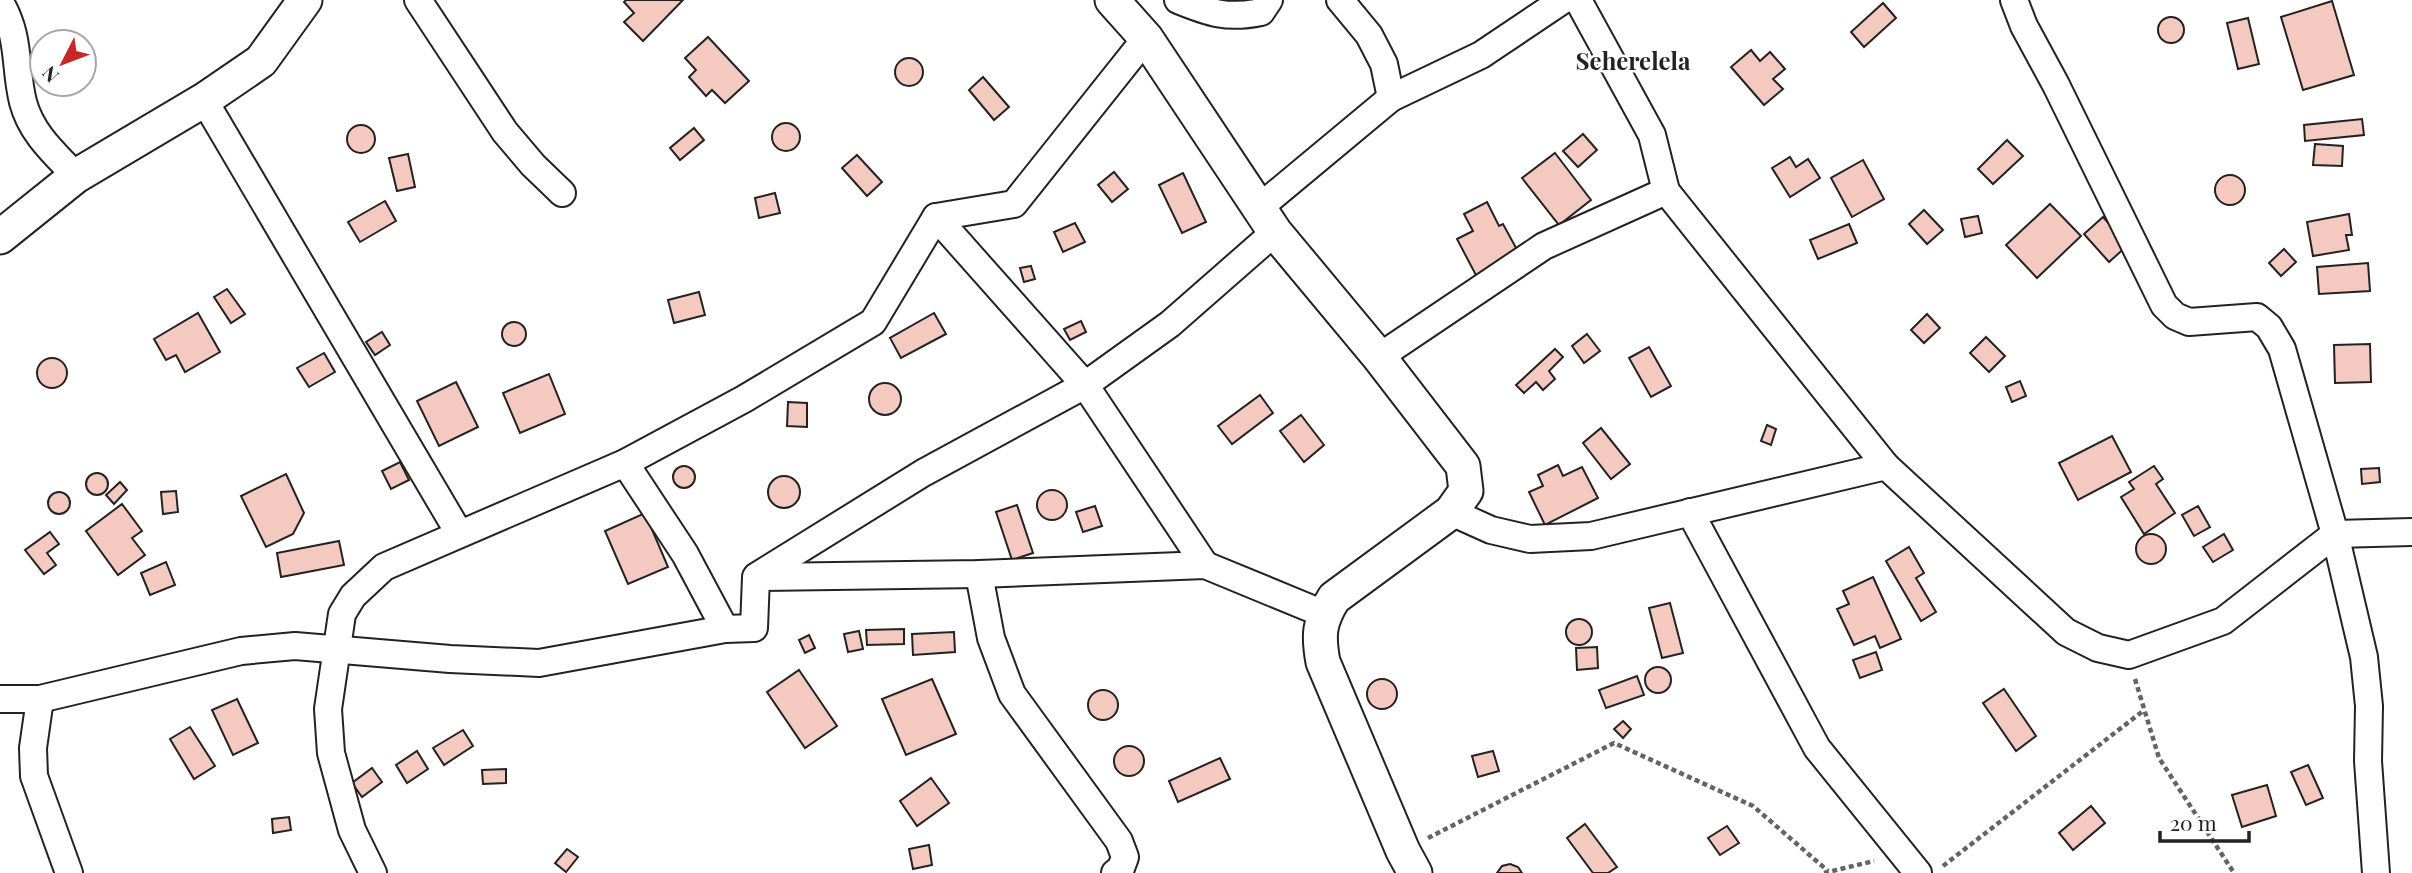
<svg xmlns="http://www.w3.org/2000/svg" width="2412" height="873" font-family="'Playfair Display',serif">
<rect width="100%" height="100%" fill="#fff"/>
<g fill="#f3c9c0" stroke="#222" stroke-width="2">
<polygon points="626,0 683,0 643,41 624,22 634,13 624,2"/>
<polygon points="2332,1 2354,75 2303,90 2281,17"/>
<polygon points="1883,3 1896,18 1864,47 1851,32"/>
<circle cx="2171" cy="30" r="13"/>
<polygon points="2248,18 2259,64 2238,69 2227,23"/>
<polygon points="708,37 749,81 725,103 712,90 706,96 689,77 696,70 685,58"/>
<polygon points="1751,50 1760,61 1770,52 1785,69 1773,79 1783,89 1764,105 1731,67"/>
<circle cx="909" cy="72" r="14"/>
<polygon points="983,77 1009,107 994,120 969,90"/>
<polygon points="2362,119 2364,135 2305,141 2304,125"/>
<circle cx="786" cy="137" r="14"/>
<circle cx="361" cy="139" r="14"/>
<polygon points="694,128 704,140 680,160 670,148"/>
<polygon points="1583,134 1597,150 1578,167 1563,151"/>
<polygon points="2007,140 2023,156 1993,184 1978,169"/>
<polygon points="2315,144 2343,146 2342,166 2313,165"/>
<polygon points="1555,153 1591,200 1559,225 1522,178"/>
<polygon points="408,154 415,187 397,191 389,158"/>
<polygon points="857,155 882,182 867,196 842,168"/>
<polygon points="1790,157 1796,167 1808,159 1820,178 1790,197 1772,168"/>
<polygon points="1863,160 1884,199 1852,217 1831,178"/>
<polygon points="1114,172 1128,189 1112,202 1098,185"/>
<polygon points="1183,173 1206,222 1182,233 1159,185"/>
<circle cx="2230" cy="190" r="15"/>
<polygon points="775,193 780,213 759,218 755,198"/>
<polygon points="385,201 396,221 360,242 348,222"/>
<polygon points="1487,202 1499,226 1503,224 1521,257 1478,279 1457,239 1473,231 1464,214"/>
<polygon points="2050,204 2081,236 2037,278 2006,245"/>
<polygon points="1924,210 1943,230 1927,244 1909,224"/>
<polygon points="2349,214 2352,235 2346,235 2349,250 2313,256 2307,222"/>
<polygon points="1978,216 1982,233 1965,237 1961,219"/>
<polygon points="2103,217 2128,245 2109,262 2084,234"/>
<polygon points="1075,223 1085,242 1063,252 1054,232"/>
<polygon points="1849,224 1857,243 1818,259 1810,240"/>
<polygon points="2284,249 2296,262 2281,276 2269,263"/>
<polygon points="2368,263 2370,291 2319,294 2317,267"/>
<polygon points="1031,266 1035,279 1024,282 1020,268"/>
<polygon points="227,289 245,314 231,323 214,297"/>
<polygon points="699,292 705,315 674,323 668,300"/>
<polygon points="198,313 220,352 185,372 176,355 166,360 154,339"/>
<polygon points="934,313 946,334 901,358 890,338"/>
<polygon points="1927,314 1940,328 1924,343 1911,330"/>
<polygon points="1081,321 1086,332 1070,340 1064,329"/>
<circle cx="514" cy="334" r="12"/>
<polygon points="382,332 390,345 375,355 366,342"/>
<polygon points="1587,334 1600,351 1584,363 1572,346"/>
<polygon points="1986,337 2005,356 1989,372 1970,353"/>
<polygon points="2370,344 2371,382 2335,383 2334,345"/>
<polygon points="1649,347 1671,386 1651,397 1629,358"/>
<polygon points="1555,349 1563,357 1549,371 1555,379 1543,390 1536,382 1524,393 1516,385"/>
<polygon points="324,353 335,372 309,387 297,368"/>
<circle cx="52" cy="373" r="15"/>
<polygon points="549,374 565,414 520,433 503,393"/>
<polygon points="2020,381 2026,396 2012,402 2006,387"/>
<polygon points="456,382 478,427 439,446 417,401"/>
<circle cx="885" cy="399" r="16"/>
<polygon points="1260,395 1273,413 1232,444 1218,426"/>
<polygon points="788,402 807,403 807,427 787,426"/>
<polygon points="1301,415 1324,445 1304,462 1280,431"/>
<polygon points="1767,425 1776,429 1771,445 1761,441"/>
<polygon points="1601,428 1630,464 1611,479 1583,443"/>
<polygon points="2112,436 2131,472 2078,500 2059,463"/>
<polygon points="400,462 409,480 391,489 382,471"/>
<polygon points="1558,465 1563,476 1582,467 1598,498 1545,525 1529,492 1543,486 1538,475"/>
<polygon points="2154,466 2163,479 2156,484 2175,513 2144,534 2121,497 2134,489 2129,482"/>
<circle cx="684" cy="477" r="11"/>
<polygon points="2379,468 2380,482 2362,484 2361,469"/>
<circle cx="97" cy="484" r="11"/>
<polygon points="286,474 304,513 293,534 266,547 241,496"/>
<circle cx="784" cy="492" r="16"/>
<polygon points="120,482 127,490 114,504 106,495"/>
<circle cx="1052" cy="505" r="15"/>
<polygon points="176,491 178,512 163,514 161,492"/>
<circle cx="59" cy="503" r="11"/>
<polygon points="122,504 142,531 132,538 145,555 118,575 86,531"/>
<polygon points="1017,505 1033,553 1012,560 996,512"/>
<polygon points="1095,506 1102,526 1083,532 1076,512"/>
<polygon points="2198,506 2210,527 2194,536 2182,515"/>
<polygon points="645,513 668,567 628,584 605,531"/>
<polygon points="50,532 59,544 47,553 56,565 44,574 25,550"/>
<polygon points="2224,534 2233,550 2213,562 2203,547"/>
<circle cx="2151" cy="549" r="15"/>
<polygon points="339,541 344,565 281,577 277,553"/>
<polygon points="1909,547 1924,573 1916,578 1936,612 1921,621 1886,561"/>
<polygon points="166,562 175,585 150,595 141,573"/>
<polygon points="1873,577 1901,639 1880,648 1875,636 1854,645 1837,609 1849,604 1843,591"/>
<polygon points="1670,603 1683,653 1662,658 1649,608"/>
<circle cx="1579" cy="632" r="13"/>
<polygon points="904,629 904,644 867,645 866,630"/>
<polygon points="859,631 863,649 848,652 844,634"/>
<polygon points="954,632 955,652 913,655 912,634"/>
<polygon points="809,635 815,648 805,653 799,640"/>
<polygon points="1597,647 1598,668 1577,670 1576,648"/>
<polygon points="1876,652 1882,670 1860,678 1853,660"/>
<circle cx="1658" cy="680" r="13"/>
<polygon points="799,670 837,726 805,748 767,692"/>
<polygon points="1637,676 1644,695 1606,708 1599,690"/>
<polygon points="932,679 956,734 906,755 882,699"/>
<circle cx="1382" cy="694" r="15"/>
<polygon points="2004,689 2036,736 2016,751 1983,703"/>
<circle cx="1103" cy="705" r="15"/>
<polygon points="237,699 258,743 233,755 212,710"/>
<polygon points="1623,721 1631,729 1623,738 1614,729"/>
<polygon points="190,727 215,766 194,779 170,739"/>
<polygon points="463,730 473,746 444,765 433,748"/>
<circle cx="1129" cy="761" r="15"/>
<polygon points="417,751 428,769 407,783 396,765"/>
<polygon points="1493,751 1499,771 1478,777 1472,756"/>
<polygon points="1220,758 1230,779 1178,802 1169,781"/>
<polygon points="2308,765 2323,798 2306,805 2291,772"/>
<polygon points="372,768 382,782 362,797 352,783"/>
<polygon points="506,769 506,783 483,784 482,770"/>
<polygon points="931,778 949,803 917,826 900,801"/>
<polygon points="2267,785 2276,816 2242,827 2232,795"/>
<polygon points="2091,806 2105,823 2073,850 2059,833"/>
<polygon points="289,817 291,830 273,833 272,819"/>
<polygon points="1585,824 1617,867 1608,873 1593,873 1567,838"/>
<polygon points="1727,826 1739,843 1720,855 1708,838"/>
<polygon points="929,845 932,865 913,869 909,849"/>
<polygon points="567,849 578,857 566,872 555,863"/>
<polygon points="1510,864 1518,867 1522,873 1497,873 1502,866"/>
</g>
<g fill="none" stroke-linecap="round" stroke-linejoin="round">
<defs>
<g id="minor">
<polyline points="418,0 505,132 533,165 562,193"/>
<path d="M 1178,0 C 1210,13 1227,19 1261,12 L 1269,0"/>
<polyline points="1340,0 1369,35 1384,64 1391,98"/>
<polyline points="1578,0 1652,135 1666,191 1886,466"/>
<polyline points="2014,0 2024,26 2056,85 2164,305 2175,316 2189,322 2257,317 2269,327 2282,349 2335,534 2364,657 2369,706 2368,761 2376,873"/>
<path d="M 0,2 C 21,38 14,66 23,102 C 31,133 54,153 76,176"/>
<polyline points="204,100 459,533"/>
<polyline points="1260,207 1391,98 1481,55 1563,0"/>
<polyline points="936,217 1085,385 1205,565"/>
<polyline points="1379,357 1544,246 1666,191"/>
<polyline points="625,463 685,554 725,629"/>
<polyline points="1451,512 1491,530 1530,539 1591,536 1886,466 2066,632 2098,648 2129,655 2223,621 2335,534 2412,532"/>
<polyline points="1690,512 1817,748 1918,873"/>
<polyline points="979,574 991,638 1012,694 1119,841 1125,857 1121,868 1115,873"/>
<polyline points="757,576 923,473 1085,385 1170,324 1275,232"/>
<polyline points="0,699 40,699 241,651 295,646 450,659 539,663 725,629 754,628 756,577 979,574 1205,565 1324,614"/>
<polyline points="40,699 33,748 34,776 69,873"/>
<polyline points="373,873 352,830 331,753 328,709 342,614 353,596 384,567 625,463 744,399 873,322 936,217 1014,204 1146,38"/>
</g>
<g id="tertiary">
<path d="M 1112,0 L 1146,38 L 1275,232 L 1379,357 L 1463,466 L 1466,491 L 1451,512 L 1334,598 C 1319,622 1318,635 1323,662 L 1403,851 L 1415,873"/>
<polyline points="0,237 76,176 204,100 261,61 305,0"/>
</g>
</defs>
<use href="#minor" stroke="#222" stroke-width="30"/>
<use href="#tertiary" stroke="#222" stroke-width="37"/>
<g stroke="#646464" stroke-width="4.5" stroke-dasharray="5 3.5" stroke-linecap="butt">
<polyline points="2135,679 2159,758 2234,873"/>
<polyline points="1428,838 1614,743 1753,806 1828,871"/>
<polyline points="1943,866 2143,711"/>
<polyline points="1824,873 1874,861"/>
</g>
<use href="#minor" stroke="#fff" stroke-width="26"/>
<use href="#tertiary" stroke="#fff" stroke-width="33"/>
</g>
<g text-anchor="middle" stroke-width="5" stroke-linejoin="round" paint-order="stroke">
<g font-size="24" font-weight="bold" fill="#222" stroke="#fff">
<text x="1633" y="70">Seherelela</text>
</g>
</g>
<g transform="translate(63 63) rotate(228)"><circle r="33" fill="#ffffff" stroke="#a7a7a7" stroke-width="2"/>
<path d="M0-5L12 26L0 18L-12 26Z" fill="#c62828"/>
<text y="-10" font-size="19" font-weight="bold" text-anchor="middle" fill="#222222">N</text>
</g>
<path d="M2160 831v10h89v-10" fill="none" stroke="#222222" stroke-width="3.5"/>
<text x="2170" y="831" font-size="21" fill="#222222" stroke="#ffffff" stroke-width="5" paint-order="stroke">20 m</text>
</svg>
